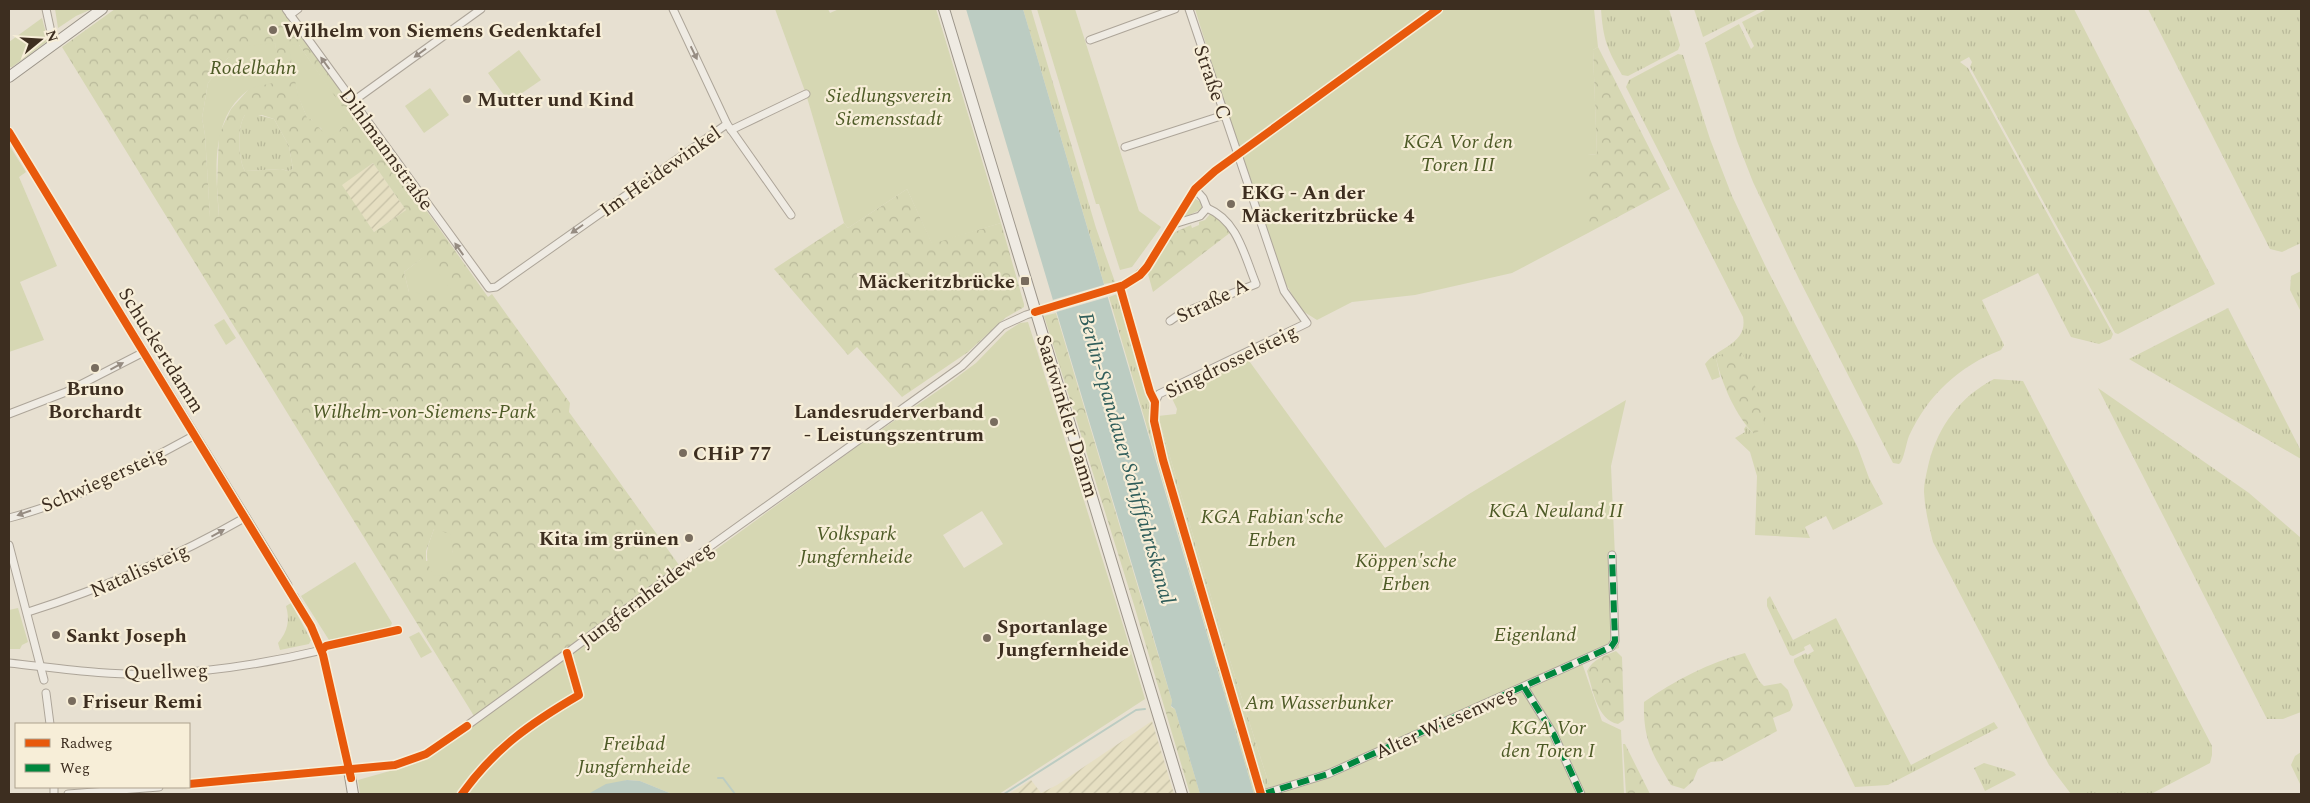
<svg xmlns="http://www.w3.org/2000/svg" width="2310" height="803" font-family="Spectral,serif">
<defs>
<pattern id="farmland-furrows" width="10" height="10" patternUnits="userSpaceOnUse" patternTransform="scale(1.25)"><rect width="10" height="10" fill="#e6dfc2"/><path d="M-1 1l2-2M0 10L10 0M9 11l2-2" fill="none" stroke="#c6c0a6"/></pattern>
<pattern id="grass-tufts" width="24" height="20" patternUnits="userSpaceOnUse" patternTransform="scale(1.25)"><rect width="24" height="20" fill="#d6d7b3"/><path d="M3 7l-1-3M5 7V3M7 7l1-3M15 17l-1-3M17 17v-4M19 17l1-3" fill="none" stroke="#b9b99a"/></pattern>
<pattern id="forest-crowns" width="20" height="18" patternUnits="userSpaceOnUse" patternTransform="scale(1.25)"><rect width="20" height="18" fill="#d6d7b3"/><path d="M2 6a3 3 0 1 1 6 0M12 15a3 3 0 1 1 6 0" fill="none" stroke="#b9b99a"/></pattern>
</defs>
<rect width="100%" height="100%" fill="#e7e0d1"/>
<g fill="url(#farmland-furrows)">
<polygon points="373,163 406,210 374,232 341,185"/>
<polygon points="1152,721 1174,794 1009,794 1031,780 1041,793 1057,785"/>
</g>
<g fill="url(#grass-tufts)">
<polygon points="1023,9 1031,9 1096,228 1115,282 1104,284"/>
<path d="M 1601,9 L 1669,9 L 1680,45 L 1678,50 L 1628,76 L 1622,75 C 1607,49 1603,39 1601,9 Z"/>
<polygon points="1694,9 1759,9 1703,37"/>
<path d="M 1767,9 L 2074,9 L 2215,284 L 2118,334 L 2115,333 L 1970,67 L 1972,62 L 1969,57 L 1960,62 L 1968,68 L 2113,334 L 2111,339 L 2099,344 L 2071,337 L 2038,273 L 1982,300 L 2004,345 L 2001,350 C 1959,366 1928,395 1909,436 C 1906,444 1905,454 1901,462 L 1899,464 L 1893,463 L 1799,279 L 1753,182 L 1737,141 L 1705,43 L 1739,24 L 1751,49 L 1754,46 L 1742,22 Z"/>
<polygon points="2148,9 2301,9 2301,243 2282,252 2270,249"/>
<path d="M 1678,54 L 1683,55 L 1710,139 L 1732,196 L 1765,265 L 1858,448 L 1869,478 L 1883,504 L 1833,530 L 1826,516 L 1805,527 L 1810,538 L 1755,535 L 1757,476 L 1750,452 L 1735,438 L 1745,432 L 1744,429 L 1746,426 L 1754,434 L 1716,358 L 1720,377 L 1712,380 L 1705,364 C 1718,347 1748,344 1743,317 L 1626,87 L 1629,80 Z"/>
<path d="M 254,114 L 274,119 L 289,146 L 293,169 L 288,171 L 281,169 L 245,171 C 238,161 237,125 245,115 Z"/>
<polygon points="1194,198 1201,202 1202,209 1183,218"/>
<polygon points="2301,271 2301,312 2290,290 2291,276"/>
<polygon points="1120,293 1148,396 1158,416 1227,651 1272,794 1254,794 1109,297"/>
<polygon points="2228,308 2301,451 2301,459 2129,359"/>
<path d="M 1994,379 L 2023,381 L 2212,746 L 2212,755 L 2210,763 L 2151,794 L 2071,794 L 2049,765 L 1933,542 C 1929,526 1925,510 1924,492 C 1924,483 1927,471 1929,462 C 1939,425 1960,397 1994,379 Z"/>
<polygon points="2098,388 2249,493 2301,538 2301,712 2283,719 2267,719"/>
<polygon points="1770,596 1793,640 1836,618 1911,765 1994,722 1998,728 1888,785 1855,787 1794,662 1794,659 1806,653 1807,655 1814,651 1810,644 1804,647 1805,650 1793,656 1790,655 1767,606 1767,599"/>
<path d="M 291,603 L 311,640 L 309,644 L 280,650 L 278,643 C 288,631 290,620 286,606 Z"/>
<polygon points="2301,752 2301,786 2291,765 2295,756"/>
<polygon points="1984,763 2014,772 2016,775 1985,791 1974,768"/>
</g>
<g fill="url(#forest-crowns)" fill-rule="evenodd">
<path d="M 115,9 L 283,9 L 488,297 L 492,294 L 570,403 L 569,412 L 679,565 L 474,716 L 62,47 ZM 276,43 L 273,62 L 231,109 L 219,134 L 217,187 L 219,216 L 210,217 L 205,135 L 202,118 L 208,83 L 228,58 ZM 299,45 L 347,115 L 339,131 L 323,131 L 311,119 L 308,119 C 293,86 294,80 299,45 ZM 245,115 L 262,115 L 274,119 L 289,146 L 293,169 L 288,171 L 281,169 L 245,171 C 238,161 237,125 245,115 ZM 373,163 L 406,210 L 374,232 L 342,185 ZM 424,257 L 409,292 L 404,272 ZM 434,529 L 453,550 L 452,553 L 426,561 L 426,551 Z"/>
<polygon points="1598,47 1670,189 1588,233 1588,155 1597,154 1593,50"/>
<polygon points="907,189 932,243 1001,223 1024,304 1024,307 1005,318 968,352 902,397 857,347 848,355 774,269 844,223 848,228"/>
<polygon points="1211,213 1219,216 1231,232 1153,292 1148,274 1173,233 1191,225 1192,228 1199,225 1199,222 1205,220"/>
<polygon points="1056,313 1172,701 1171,707 1175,709 1200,794 1190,794 1134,605 1044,316"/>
<path d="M 1737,345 L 1751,369 L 1765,427 L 1754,434 C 1736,417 1721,382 1716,358 Z"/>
<path d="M 1616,651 L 1622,657 L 1624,720 L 1618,724 C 1597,720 1593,690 1587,671 C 1593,659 1604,656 1616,651 Z"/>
<path d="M 1745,653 L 1759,681 L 1764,686 L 1781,683 L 1788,690 L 1793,705 L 1790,711 L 1773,718 L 1777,731 L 1722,761 L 1711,762 L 1698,769 L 1693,781 L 1684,789 L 1671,785 C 1652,753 1643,740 1644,702 C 1675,680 1709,663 1745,653 Z"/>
<polygon points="1623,744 1625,744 1650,794 1626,794"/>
</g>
<g fill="#d6d7b3" fill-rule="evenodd">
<polygon points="55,9 92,9 76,16 58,28"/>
<polygon points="775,9 828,9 830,13 839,9 936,9 1001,223 932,244 907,189 848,228 844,223 806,94"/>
<polygon points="1037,9 1075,9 1139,211 1161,227 1132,267 1120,270 1099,204 1096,204"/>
<polygon points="1195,9 1594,9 1598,47 1593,50 1597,154 1588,155 1588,233 1512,273 1415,295 1352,302 1317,320 1301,310 1283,279 1242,160"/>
<polygon points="42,18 48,41 12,67 9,67 9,42"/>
<path d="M 276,43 L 273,83 C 265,85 253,86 247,91 C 209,120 216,175 219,217 L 210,217 L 205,135 L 202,118 L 208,83 L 228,58 L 248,46 Z"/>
<path d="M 292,44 L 299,45 L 348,115 C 346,128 336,135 324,137 L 321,128 L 317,127 L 311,119 L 308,120 L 298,96 L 290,54 L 289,46 Z"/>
<polygon points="519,50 541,80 509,102 488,73"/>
<polygon points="430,88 449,115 424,133 405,106"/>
<polygon points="9,145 26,172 19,177 57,266 20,282 44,340 9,352"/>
<polygon points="425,256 451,289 443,296 409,292 404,272"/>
<polygon points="224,319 236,338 226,345 214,325"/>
<path d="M 1028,322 L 1123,625 L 1145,699 L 999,794 L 672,794 L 640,781 L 627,780 L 588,794 L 360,794 L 358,780 L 411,765 L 428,758 L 446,746 L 862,443 L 949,383 L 976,363 L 1006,332 L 1020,323 ZM 982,511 L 1003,544 L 964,568 L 943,535 Z"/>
<polygon points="1247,358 1385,548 1469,494 1626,400 1611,466 1619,648 1582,663 1602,721 1621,730 1624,794 1272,794 1227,651 1158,416 1176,414 1177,409 1169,392"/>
<path d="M 434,529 L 450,534 L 453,550 L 450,572 L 440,576 L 433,575 C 423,555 427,549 434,529 Z"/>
<polygon points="355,562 392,623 390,628 329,640 301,596"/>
<polygon points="18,608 28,642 22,645 20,649 9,649 9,610"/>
<polygon points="419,632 432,652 421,658 409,637"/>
</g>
<g fill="#bcccc2">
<polygon points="966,9 1023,9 1254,794 1200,794 1175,709 1171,706 1172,701 1145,608"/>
<polygon points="627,780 640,781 672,794 588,794 606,784"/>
</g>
<polygon fill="#e7e0d1" points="1107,284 1111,296 1053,313 1049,301"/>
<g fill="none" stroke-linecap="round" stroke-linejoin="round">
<g stroke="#bcccc2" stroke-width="2">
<polyline points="718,778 723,778 735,794"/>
<polyline points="1004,794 1136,710 1145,709"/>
</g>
<defs>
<g id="street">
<polyline points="46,9 51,32 56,43"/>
<polyline points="286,9 489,288 496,287 727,124"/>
<polyline points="673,9 727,124 791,215"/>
<polyline points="290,15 298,9"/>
<polyline points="1090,40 1175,9"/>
<polyline points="352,102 481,9"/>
<polyline points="731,130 806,94"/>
<polyline points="9,132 288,585"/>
<polyline points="1125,147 1224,115"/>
<polyline points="1195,189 1203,198 1207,208"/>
<polyline points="1174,224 1200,216 1207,208"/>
<path d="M 1170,321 L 1180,314 L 1256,284 C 1244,255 1238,221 1207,208"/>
<polyline points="1155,402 1159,394 1307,323 1284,291 1189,9"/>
<polyline points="9,414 66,392 144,352"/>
<path d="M 9,518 C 75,501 136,467 195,435"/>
<polyline points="9,545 44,680"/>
<polyline points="294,596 311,626 322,650 349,770"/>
<path d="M 28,612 C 104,588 176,557 246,517"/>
<path d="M 9,663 C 57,668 108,676 156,674 C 212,672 268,663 322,650"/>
<polyline points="1524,687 1554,735 1581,794"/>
<polyline points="46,693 50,724"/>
<polyline points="189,784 395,765 426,754 443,743 567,653 712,545 962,366 1002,326 1026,315 1129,283 1147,267 1195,189 1215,171 1237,155"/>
<polyline points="54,787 54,794"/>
<polyline points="68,794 159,787"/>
<polyline points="1263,794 1328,774 1611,647 1615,641 1612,555"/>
</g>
<g id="secondary">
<polyline points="944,9 1182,794"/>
<polyline points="9,77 102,9"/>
<polyline points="349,770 353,794"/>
</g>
</defs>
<use href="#street" stroke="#ada599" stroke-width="9"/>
<use href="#secondary" stroke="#9c958a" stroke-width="12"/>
<use href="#street" stroke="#efebe3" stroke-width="7"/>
<use href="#secondary" stroke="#efebe3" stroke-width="10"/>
<g stroke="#00873e" stroke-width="6" stroke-dasharray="12 6" stroke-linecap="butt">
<polyline points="1524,687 1554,735 1581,794"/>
<polyline points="1263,794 1328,774 1611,647 1615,641 1612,555"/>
</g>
<defs>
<g id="cycleway">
<polyline points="9,132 311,626 323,655 351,778"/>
<polyline points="1120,287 1150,392 1155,402 1154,421 1163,460 1261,794"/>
<polyline points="1035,312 1124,285 1140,275 1147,267 1195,189 1215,171 1438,9"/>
<polyline points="322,650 326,646 398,630"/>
<polyline points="189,784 395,765 426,754 467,726"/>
<path d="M 462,794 C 495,748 531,723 579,695 L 567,653"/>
</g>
</defs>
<use href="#cycleway" stroke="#f7eed8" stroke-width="11"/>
<use href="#cycleway" stroke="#e8590c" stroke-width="8"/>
</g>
<defs><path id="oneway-solid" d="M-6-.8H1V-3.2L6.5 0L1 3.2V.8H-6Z" transform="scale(1.25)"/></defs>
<g fill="#968c82">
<use href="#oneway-solid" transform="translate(420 53) rotate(144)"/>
<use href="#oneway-solid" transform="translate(694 53) rotate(64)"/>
<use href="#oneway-solid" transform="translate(325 63) rotate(-126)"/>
<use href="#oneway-solid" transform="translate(577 229) rotate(145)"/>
<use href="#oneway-solid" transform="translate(459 249) rotate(-125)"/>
<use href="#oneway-solid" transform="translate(117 366) rotate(-28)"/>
<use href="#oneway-solid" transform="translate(24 513) rotate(161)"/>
<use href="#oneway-solid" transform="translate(218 533) rotate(-29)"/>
</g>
<g fill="#786c5e" stroke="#f7eed8" stroke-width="2">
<circle cx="273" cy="30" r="5"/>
<circle cx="467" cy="99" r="5"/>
<circle cx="1231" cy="204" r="5"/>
<rect x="1020" y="276" width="10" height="10" rx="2.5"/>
<circle cx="95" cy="368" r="5"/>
<circle cx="994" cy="422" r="5"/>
<circle cx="683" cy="453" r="5"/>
<circle cx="689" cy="538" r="5"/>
<circle cx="56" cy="635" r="5"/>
<circle cx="987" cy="638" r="5"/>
<circle cx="72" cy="701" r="5"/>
</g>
<g text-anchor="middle" stroke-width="4.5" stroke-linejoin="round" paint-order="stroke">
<g font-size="20" font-weight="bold" fill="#3d2e20" stroke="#f7eed8" text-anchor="start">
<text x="283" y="37">Wilhelm von Siemens Gedenktafel</text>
<text x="477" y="106">Mutter und Kind</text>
<text x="1241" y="199">EKG - An der<tspan x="1241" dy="23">Mäckeritzbrücke 4</tspan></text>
<text x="1015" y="288" text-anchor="end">Mäckeritzbrücke</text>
<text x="95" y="395" text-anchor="middle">Bruno<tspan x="95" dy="23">Borchardt</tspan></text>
<text x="984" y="418" text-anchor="end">Landesruderverband<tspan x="984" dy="23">- Leistungszentrum</tspan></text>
<text x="693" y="460">CHiP 77</text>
<text x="679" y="545" text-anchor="end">Kita im grünen</text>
<text x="997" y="633">Sportanlage<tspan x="997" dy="23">Jungfernheide</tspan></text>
<text x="66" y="642">Sankt Joseph</text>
<text x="82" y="708">Friseur Remi</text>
</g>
<g font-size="20" font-style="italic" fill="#4d5a26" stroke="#f7eed8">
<text x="253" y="74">Rodelbahn</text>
<text x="889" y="102">Siedlungsverein<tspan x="889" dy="23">Siemensstadt</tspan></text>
<text x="1458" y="148">KGA Vor den<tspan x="1458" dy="23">Toren III</tspan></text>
<text x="424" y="418">Wilhelm-von-Siemens-Park</text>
<text x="1556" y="517">KGA Neuland II</text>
<text x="1272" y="523">KGA Fabian'sche<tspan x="1272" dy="23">Erben</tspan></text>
<text x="856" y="540">Volkspark<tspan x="856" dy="23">Jungfernheide</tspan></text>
<text x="1406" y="567">Köppen'sche<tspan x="1406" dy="23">Erben</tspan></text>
<text x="1535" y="641">Eigenland</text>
<text x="1319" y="709">Am Wasserbunker</text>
<text x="1548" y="734">KGA Vor<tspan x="1548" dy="23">den Toren I</tspan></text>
<text x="634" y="750">Freibad<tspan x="634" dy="23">Jungfernheide</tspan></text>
</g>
<g font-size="20" fill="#3d2e20" stroke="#f7eed8">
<text transform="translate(1213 82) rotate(71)" y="7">Straße C</text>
<text transform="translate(387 149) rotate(54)" y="7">Dihlmannstraße</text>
<text transform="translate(660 171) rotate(-35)" y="7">Im Heidewinkel</text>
<text transform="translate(1212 300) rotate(-26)" y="7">Straße A</text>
<text transform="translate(162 350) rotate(58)" y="7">Schuckertdamm</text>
<text transform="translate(1231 361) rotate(-26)" y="7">Singdrosselsteig</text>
<text transform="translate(1068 416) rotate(73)" y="7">Saatwinkler Damm</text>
<text transform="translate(103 479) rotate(-24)" y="7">Schwiegersteig</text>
<text transform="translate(139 570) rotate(-24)" y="7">Natalissteig</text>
<text transform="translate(646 594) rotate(-37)" y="7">Jungfernheideweg</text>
<text transform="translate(166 671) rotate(-2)" y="7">Quellweg</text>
<text transform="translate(1445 722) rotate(-24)" y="7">Alter Wiesenweg</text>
</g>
<g font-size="21" font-style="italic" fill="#2f5d5a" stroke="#f7eed8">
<text transform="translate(1127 458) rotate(74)" y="7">Berlin-Spandauer Schifffahrtskanal</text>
</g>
</g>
<rect width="2310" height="803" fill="none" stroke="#3d2e20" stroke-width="20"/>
<rect x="15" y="723" width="175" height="65" fill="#f7eed8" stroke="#ada18e"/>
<rect x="25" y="739" width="25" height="8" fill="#e8590c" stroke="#ada18e"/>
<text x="60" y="748" font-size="15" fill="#3d2e20">Radweg</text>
<rect x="25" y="764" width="25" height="8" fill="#00873e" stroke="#ada18e"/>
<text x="60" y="773" font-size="15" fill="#3d2e20">Weg</text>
<g transform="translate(40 40) rotate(72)" stroke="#f7eed8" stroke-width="4" paint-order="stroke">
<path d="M0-4L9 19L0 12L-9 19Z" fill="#3d2e20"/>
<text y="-8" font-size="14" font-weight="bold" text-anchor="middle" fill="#3d2e20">N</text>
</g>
</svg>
